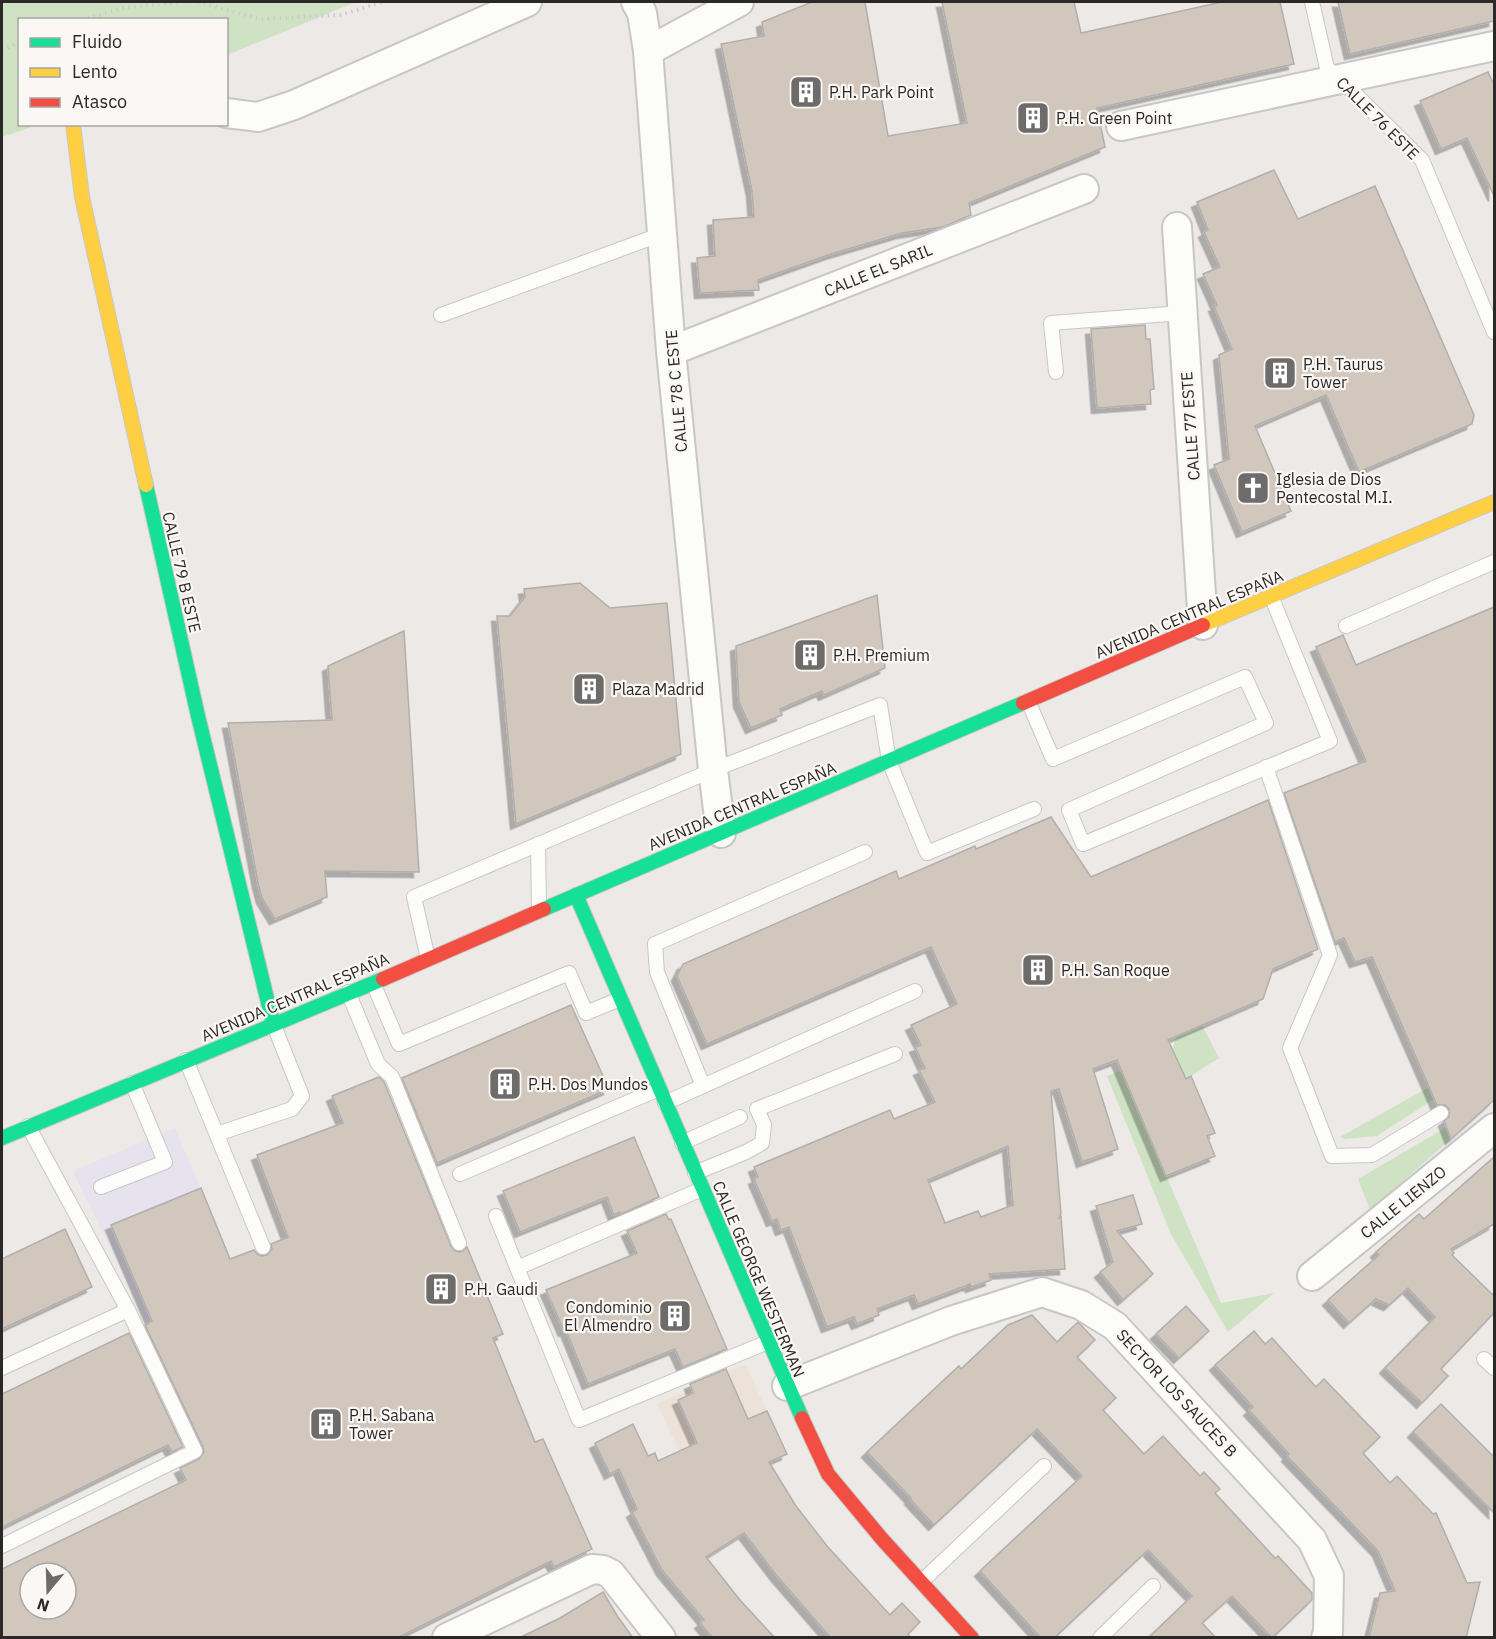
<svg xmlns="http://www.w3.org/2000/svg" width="1496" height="1639" font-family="'IBM Plex Sans',sans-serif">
<defs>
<filter id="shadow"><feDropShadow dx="-5.5" dy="5.5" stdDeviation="0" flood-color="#0004"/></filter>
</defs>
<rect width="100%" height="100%" fill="#ece9e7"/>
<polygon fill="#e6e2ee" points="175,1128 249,1302 156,1342 73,1171"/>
<polygon fill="#ede2d8" points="745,1364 767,1411 679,1451 657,1404"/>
<g fill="#cfe3c4">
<polygon points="2,2 356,2 227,55 226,20 20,20 20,124 38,125 2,137"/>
<polygon points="1202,1025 1219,1058 1191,1076 1134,1101 1221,1303 1274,1293 1228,1332 1171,1234 1107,1076 1172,1050 1176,1037"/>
<polygon points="1429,1087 1434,1099 1377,1136 1345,1139 1340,1137"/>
<polygon points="1447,1127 1452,1138 1370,1210 1358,1179"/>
</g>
<g fill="#d2c7bd" stroke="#b1afad" stroke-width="1.5" fill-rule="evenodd" filter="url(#shadow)">
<polygon points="812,2 865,2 888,136 967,123 942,2 1074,2 1081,33 1222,2 1280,2 1294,64 1097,108 1105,147 969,203 971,215 943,227 902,233 831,254 758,280 759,290 700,293 697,258 715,256 713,220 754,217 752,191 721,44 764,36 762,22"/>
<polygon points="1338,2 1494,2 1494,21 1350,54"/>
<polygon points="1488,72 1494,85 1494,196 1467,138 1441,149 1420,101"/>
<polygon points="1274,170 1298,219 1375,186 1474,415 1472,424 1359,472 1326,395 1255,426 1291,511 1242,532 1214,465 1229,459 1219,355 1232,349 1214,306 1217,305 1203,274 1220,267 1204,232 1208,230 1197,202"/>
<polygon points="1145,325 1146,339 1150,339 1154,389 1150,390 1151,404 1097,408 1091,329"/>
<polygon points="580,583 610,608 667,603 681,754 516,824 497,616 510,616 525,597 524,589"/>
<polygon points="877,595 885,668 824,695 822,691 780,709 782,715 751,728 739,702 736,646"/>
<polygon points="1494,607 1494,1100 1451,1139 1444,1121 1449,1117 1449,1109 1445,1105 1437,1105 1372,957 1355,962 1344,938 1335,942 1284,793 1366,761 1316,647 1343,635 1356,665"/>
<polygon points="404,631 419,872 325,871 327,897 275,919 262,898 258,883 228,723 332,720 328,666"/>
<path d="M 1268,800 L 1318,949 L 1273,969 L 1263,999 L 1168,1040 L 1186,1079 L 1191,1076 L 1215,1133 L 1207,1136 L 1215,1156 L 1166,1176 L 1117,1060 L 1093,1069 L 1118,1149 L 1082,1162 L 1059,1089 L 1051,1091 L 1061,1214 L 1059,1218 L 1061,1217 L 1065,1269 L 989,1274 L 991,1280 L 971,1287 L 970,1284 L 918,1304 L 914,1295 L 877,1309 L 879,1315 L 857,1324 L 854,1317 L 827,1327 L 789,1227 L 781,1230 L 777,1219 L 772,1221 L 754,1179 L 758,1177 L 754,1167 L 890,1110 L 894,1119 L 935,1102 L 919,1070 L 925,1068 L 915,1047 L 921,1045 L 911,1025 L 957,1004 L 931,947 L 707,1044 L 677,976 L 683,964 L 896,871 L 899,879 L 975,846 L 976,849 L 1051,817 L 1091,877 ZM 1008,1146 L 1013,1205 L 981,1217 L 978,1211 L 945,1223 L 928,1180 Z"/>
<polygon points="571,1005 609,1089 437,1163 402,1078"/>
<path d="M 379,1077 L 384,1082 L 451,1246 L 454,1250 L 458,1252 L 463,1251 L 467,1247 L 503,1334 L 493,1338 L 535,1442 L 543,1439 L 592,1549 L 554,1567 L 551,1561 L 397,1638 L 2,1638 L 2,1569 L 186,1480 L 180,1468 L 199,1459 L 204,1452 L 203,1447 L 145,1325 L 152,1321 L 111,1225 L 201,1188 L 230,1259 L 254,1250 L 257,1254 L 261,1256 L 267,1255 L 272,1249 L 271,1244 L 288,1237 L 257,1155 L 343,1123 L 332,1096 ZM 30,1573 L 66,1573 L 66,1609 L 30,1609 Z"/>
<polygon points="634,1137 659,1197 621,1214 620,1212 614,1215 607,1197 520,1232 503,1191"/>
<polygon points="1494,1157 1494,1224 1451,1249 1454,1253 1452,1255 1494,1296 1494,1313 1441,1369 1448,1376 1422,1403 1385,1368 1435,1317 1408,1288 1389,1305 1376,1299 1349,1323 1328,1300 1379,1255 1376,1252 1419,1214 1424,1219"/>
<polygon points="1133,1195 1142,1224 1117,1231 1153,1274 1123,1300 1100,1272 1113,1262 1096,1206"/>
<polygon points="666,1214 669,1220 671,1219 727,1349 683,1367 675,1349 588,1384 566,1330 564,1331 546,1290 637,1253 627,1231"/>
<polygon points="65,1229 92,1287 2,1329 2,1259"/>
<polygon points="1186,1306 1209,1331 1179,1358 1156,1334"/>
<polygon points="1032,1315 1057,1342 1078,1322 1080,1324 1095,1340 1077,1357 1116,1398 1103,1410 1144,1454 1163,1436 1200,1476 1204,1472 1220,1489 1215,1493 1275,1558 1278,1556 1312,1593 1312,1600 1272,1638 1232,1596 1202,1623 1216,1638 1148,1638 1192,1596 1148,1550 1054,1638 1041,1638 980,1571 1082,1476 1037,1429 934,1525 910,1499 911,1498 867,1452 959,1366 961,1369 1008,1325"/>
<polygon points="1254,1331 1265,1344 1272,1338 1316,1387 1324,1379 1380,1437 1363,1453 1390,1483 1397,1476 1433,1514 1436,1513 1467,1583 1480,1582 1466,1638 1369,1638 1380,1593 1395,1591 1378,1551 1287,1456 1289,1454 1249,1410 1253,1407 1215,1365"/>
<polygon points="129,1333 183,1447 172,1452 168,1445 2,1527 2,1394"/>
<polygon points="726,1369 748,1419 767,1411 787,1454 769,1462 796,1506 827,1546 890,1615 902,1603 920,1622 908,1634 911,1638 831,1638 777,1576 744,1533 706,1557 740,1600 775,1638 713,1638 700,1623 704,1620 662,1570 632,1512 637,1509 619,1469 610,1474 595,1443 633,1424 648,1456 655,1453 658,1461 697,1443 678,1400 693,1393 690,1384"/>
<polygon points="1441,1404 1494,1457 1494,1513 1413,1432"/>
<polygon points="603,1592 618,1617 633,1638 519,1638 560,1618"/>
</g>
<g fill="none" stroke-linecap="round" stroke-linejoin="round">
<defs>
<g id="lane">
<polyline points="1312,2 1327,68 1340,79 1422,160 1494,332"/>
<polyline points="441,315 662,234"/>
<polyline points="1056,372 1051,323 1182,313"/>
<polyline points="1346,626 1494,562"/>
<polyline points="1028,701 1053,759 1245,677 1266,723 1069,810 1083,844 1330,741 1271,596"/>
<polyline points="1266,767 1330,955 1290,1048 1332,1156 1372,1155 1441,1113"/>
<polyline points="538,844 539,911"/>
<polyline points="428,959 414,897 713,770 880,705 889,761 927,853 1034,809"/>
<polyline points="373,983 399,1044 569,973 586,1013 620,999"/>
<polyline points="348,992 378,1064 392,1077 459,1243"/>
<polyline points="186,1060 263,1247"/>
<polyline points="703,1086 657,972 655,944 865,852"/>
<polyline points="665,1103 915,991"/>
<polyline points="217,1134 292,1109 302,1096 273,1023"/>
<polyline points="682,1143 740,1117"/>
<polyline points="695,1173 746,1152 762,1143 764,1125 757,1109 895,1054"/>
<polyline points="460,1174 659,1089"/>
<polyline points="101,1187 165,1162 132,1083"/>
<polyline points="496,1216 579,1420 768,1342"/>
<polyline points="517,1268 702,1189"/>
<polyline points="1484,1359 1494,1368"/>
<polyline points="2,1368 128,1310"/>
<polyline points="2,1546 195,1451 128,1310 28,1126"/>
<polyline points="921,1582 1044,1466"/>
<polyline points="1100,1638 1153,1586"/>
</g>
<g id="street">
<polyline points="636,2 642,13 648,51 671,351 713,770 721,833"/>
<polyline points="648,51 739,2"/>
<polyline points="226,113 258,117 294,105 527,2"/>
<polyline points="1121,126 1494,46"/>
<polyline points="1177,227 1203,625"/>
<polyline points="671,351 1084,189"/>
<polyline points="1312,1276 1494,1128"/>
<polyline points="787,1386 951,1321 1042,1292 1081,1305 1115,1326 1312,1540 1329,1576 1328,1632 1326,1638"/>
<polyline points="447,1638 592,1569 603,1570 611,1574 661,1638"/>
</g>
<g id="fast">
<polyline points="146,485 198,716 273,1023"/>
<polyline points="576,895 802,1418"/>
<polyline points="544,909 1023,703"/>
<polyline points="2,1138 383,979"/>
</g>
<g id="slow">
<polyline points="73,124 82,197 146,485"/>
<polyline points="1203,625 1494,502"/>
</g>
<g id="jam">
<polyline points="1023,703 1203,625"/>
<polyline points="383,979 544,909"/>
<polyline points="802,1418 828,1474 882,1539 972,1638"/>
</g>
</defs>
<use href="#lane" stroke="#c9c7c6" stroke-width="16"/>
<use href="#street" stroke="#c9c7c6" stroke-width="32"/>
<use href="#fast" stroke="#c9c7c6" stroke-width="16"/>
<use href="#slow" stroke="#c9c7c6" stroke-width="16"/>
<use href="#jam" stroke="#c9c7c6" stroke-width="16"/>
<g stroke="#cbcaca" stroke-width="4" stroke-dasharray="1.5 4.5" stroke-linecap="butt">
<polyline points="198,2 260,19 340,15 383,2"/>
<polyline points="82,20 127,7 181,2"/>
<polyline points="2,50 20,42"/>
</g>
<use href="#lane" stroke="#fcfcfb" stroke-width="14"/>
<use href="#street" stroke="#fcfcfb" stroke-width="28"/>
<use href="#fast" stroke="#16e098" stroke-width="14"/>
<use href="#slow" stroke="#ffcf43" stroke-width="14"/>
<use href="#jam" stroke="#f24e42" stroke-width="14"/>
</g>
<defs>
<symbol id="building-square" viewBox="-11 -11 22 22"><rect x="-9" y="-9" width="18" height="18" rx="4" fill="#6e6c6b" stroke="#faf7f4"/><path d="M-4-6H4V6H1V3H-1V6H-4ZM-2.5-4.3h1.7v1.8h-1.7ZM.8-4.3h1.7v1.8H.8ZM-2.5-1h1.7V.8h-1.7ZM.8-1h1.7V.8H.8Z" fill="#fff"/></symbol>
<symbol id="church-square" viewBox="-11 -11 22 22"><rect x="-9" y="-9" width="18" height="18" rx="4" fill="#6e6c6b" stroke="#faf7f4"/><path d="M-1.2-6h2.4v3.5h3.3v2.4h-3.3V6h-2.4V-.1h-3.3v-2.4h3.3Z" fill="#fff"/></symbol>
</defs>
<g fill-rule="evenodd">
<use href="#building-square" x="787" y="73" width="38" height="38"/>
<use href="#building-square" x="1014" y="99" width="38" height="38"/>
<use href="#building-square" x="1261" y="354" width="38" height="38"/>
<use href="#church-square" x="1234" y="469" width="38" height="38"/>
<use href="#building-square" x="791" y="636" width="38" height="38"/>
<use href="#building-square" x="570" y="670" width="38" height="38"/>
<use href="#building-square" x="1019" y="951" width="38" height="38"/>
<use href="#building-square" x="486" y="1065" width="38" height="38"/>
<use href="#building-square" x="422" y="1270" width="38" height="38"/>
<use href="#building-square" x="656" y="1297" width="38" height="38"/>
<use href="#building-square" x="307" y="1405" width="38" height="38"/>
</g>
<g text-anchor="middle" stroke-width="4.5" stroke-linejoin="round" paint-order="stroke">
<g font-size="16" fill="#2a2928" stroke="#faf7f4" text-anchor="start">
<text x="829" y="98">P.H. Park Point</text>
<text x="1056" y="124">P.H. Green Point</text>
<text x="1303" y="370">P.H. Taurus<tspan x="1303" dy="18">Tower</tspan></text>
<text x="1276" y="485">Iglesia de Dios<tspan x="1276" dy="18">Pentecostal M.I.</tspan></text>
<text x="833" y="661">P.H. Premium</text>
<text x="612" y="695">Plaza Madrid</text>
<text x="1061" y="976">P.H. San Roque</text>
<text x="528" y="1090">P.H. Dos Mundos</text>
<text x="464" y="1295">P.H. Gaudi</text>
<text x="652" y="1313" text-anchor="end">Condominio<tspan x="652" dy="18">El Almendro</tspan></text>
<text x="349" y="1421">P.H. Sabana<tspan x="349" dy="18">Tower</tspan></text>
</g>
<g font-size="16" fill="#2a2928" stroke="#faf7f4">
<text transform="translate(1378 118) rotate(45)" y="6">CALLE 76 ESTE</text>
<text transform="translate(878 270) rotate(-22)" y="6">CALLE EL SARIL</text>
<text transform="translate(676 391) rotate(-95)" y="6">CALLE 78 C ESTE</text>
<text transform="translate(1190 426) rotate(-94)" y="6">CALLE 77 ESTE</text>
<text transform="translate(182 572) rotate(77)" y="6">CALLE 79 B ESTE</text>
<text transform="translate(1189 614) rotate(-23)" y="6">AVENIDA CENTRAL ESPAÑA</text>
<text transform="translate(742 806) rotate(-23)" y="6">AVENIDA CENTRAL ESPAÑA</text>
<text transform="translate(295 997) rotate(-23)" y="6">AVENIDA CENTRAL ESPAÑA</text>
<text transform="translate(1403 1202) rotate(-39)" y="6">CALLE LIENZO</text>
<text transform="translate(759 1279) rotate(67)" y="6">CALLE GEORGE WESTERMAN</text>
<text transform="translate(1177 1393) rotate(47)" y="6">SECTOR LOS SAUCES B</text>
</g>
</g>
<rect width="1496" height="1639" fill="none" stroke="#2a2928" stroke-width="6"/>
<rect x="18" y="18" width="210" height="108" fill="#faf7f4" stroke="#a7a5a2" stroke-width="1.5"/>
<rect x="30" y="38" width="30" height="9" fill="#16e098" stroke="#a7a5a2" stroke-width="1.5"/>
<text x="72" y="48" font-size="18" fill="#2a2928">Fluido</text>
<rect x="30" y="68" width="30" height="9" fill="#ffcf43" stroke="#a7a5a2" stroke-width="1.5"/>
<text x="72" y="78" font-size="18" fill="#2a2928">Lento</text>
<rect x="30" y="98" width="30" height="9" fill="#f24e42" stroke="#a7a5a2" stroke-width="1.5"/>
<text x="72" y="108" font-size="18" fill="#2a2928">Atasco</text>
<g transform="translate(48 1591) rotate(199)"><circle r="28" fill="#faf7f4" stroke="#a7a5a2" stroke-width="1.5"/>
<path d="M0-4.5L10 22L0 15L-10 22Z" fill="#6e6c6b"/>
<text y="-9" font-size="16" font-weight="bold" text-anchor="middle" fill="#2a2928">N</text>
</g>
</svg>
